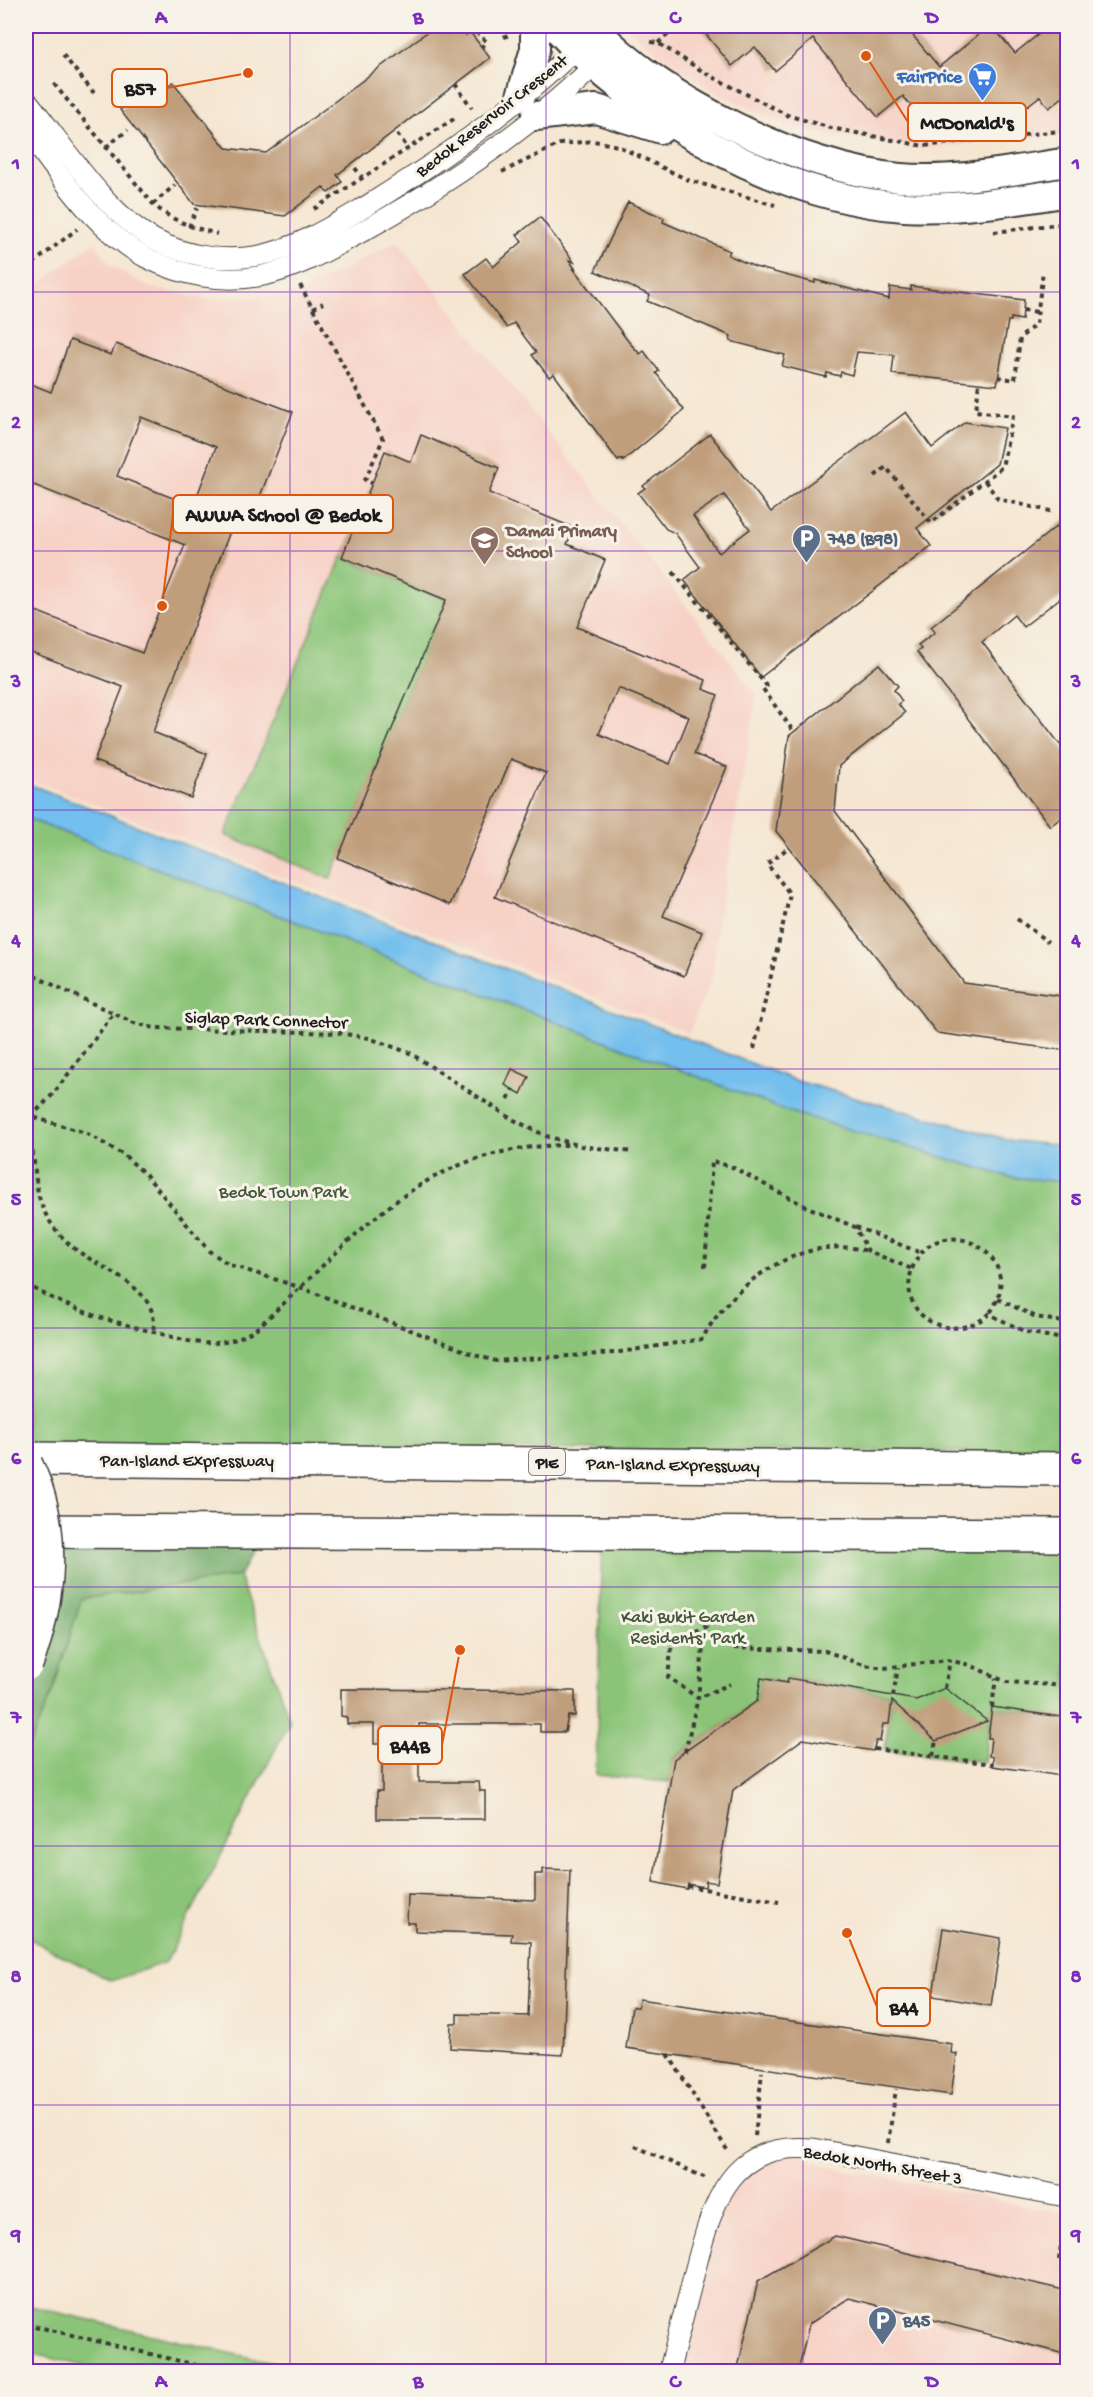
<svg xmlns="http://www.w3.org/2000/svg" width="1093" height="2397" font-family="'Gochi Hand',sans-serif">
<rect width="100%" height="100%" fill="#f7f3e8"/>
<filter id="ink" filterUnits="userSpaceOnUse"><feTurbulence type="fractalNoise" baseFrequency=".0167" numOctaves="2"/><feDisplacementMap in="SourceGraphic" scale="12" xChannelSelector="R" yChannelSelector="G"/><feConvolveMatrix kernelMatrix="1 2 1 2 8 2 1 2 1" color-interpolation-filters="sRGB"/></filter>
<filter id="wash" filterUnits="userSpaceOnUse"><feTurbulence type="fractalNoise" baseFrequency=".008" numOctaves="4" result="noise"/><feDisplacementMap in="SourceGraphic" scale="24" xChannelSelector="R" yChannelSelector="G"/><feGaussianBlur stdDeviation="1.35" result="paint"/><feColorMatrix in="noise" values="0 0 0 0 0 0 0 0 0 0 0 0 0 0 0 0 0 1.4 0 .05"/><feComposite in="paint" operator="in"/></filter>
<g filter="url(#wash)">
<rect width="100%" height="100%" fill="#f5e6d1"/>
<g fill="#f7d1c6">
<polygon points="626,26 1067,26 1067,135 924,148 799,129 713,92 643,42"/>
<polygon points="94,242 109,264 149,287 210,300 297,293 397,242 757,695 717,927 713,973 689,1033 26,778 26,294"/>
<polygon points="794,2152 826,2166 1067,2214 1067,2371 676,2372 720,2199 753,2168"/>
</g>
<g fill="#8bc478" stroke="#54704a" stroke-width="1.5">
<polygon points="342,557 446,600 330,879 225,835"/>
<polygon points="26,818 787,1111 1009,1177 1067,1182 1067,1453 26,1446"/>
<polygon points="602,1538 1067,1544 1067,1718 992,1707 984,1762 884,1750 893,1695 788,1677 787,1683 761,1678 757,1701 673,1759 669,1782 596,1775"/>
<polygon points="239,1576 290,1721 166,1962 111,1981 26,1937 26,1752 53,1690 81,1599"/>
<polygon points="26,2305 306,2371 120,2372 108,2368 104,2371 26,2352"/>
</g>
<polygon fill="#70aa68" stroke="#466342" stroke-width="1.5" points="26,1531 265,1531 239,1576 81,1599 53,1690 26,1752"/>
<polygon fill="#73bfed" stroke="#486e84" stroke-width="1.5" points="26,783 797,1081 1013,1141 1067,1146 1067,1182 1009,1177 787,1111 26,818"/>
<g id="blocks">
<g fill="#c09e7c" fill-rule="evenodd">
<polygon points="435,26 458,26 466,35 470,32 490,58 337,175 342,182 328,193 323,187 285,216 194,204 120,110 146,90 150,94 162,84 165,88 173,82 226,148 266,153"/>
<polygon points="699,26 905,26 939,67 989,26 992,26 1015,53 1049,26 1068,26 1068,93 1049,108 1040,96 1009,120 917,113 903,96 878,117 813,39 775,71 755,47 732,66"/>
<polygon points="628,202 664,218 663,222 730,251 728,255 755,267 815,283 815,280 889,299 890,287 911,290 911,286 1024,300 1022,320 1011,318 1011,321 1008,321 997,385 892,374 894,355 857,352 852,375 841,372 840,376 827,373 826,377 782,366 785,355 730,341 731,336 647,301 650,295 595,271"/>
<polygon points="540,217 574,262 569,260 576,270 573,268 628,341 640,354 644,351 659,371 656,373 684,410 623,461 622,459 618,461 554,374 549,377 532,355 536,352 514,323 507,328 465,274 486,258 493,267 522,242 517,235"/>
<path d="M 70,340 L 111,355 L 116,344 L 293,412 L 248,527 L 234,521 L 153,732 L 207,754 L 191,798 L 94,761 L 123,687 L 26,650 L 26,607 L 142,653 L 185,545 L 26,482 L 26,382 L 51,392 ZM 141,417 L 216,447 L 193,506 L 117,476 Z"/>
<path d="M 906,412 L 932,448 L 965,422 L 1005,428 L 997,464 L 917,528 L 931,546 L 761,677 L 684,580 L 700,567 L 675,533 L 666,529 L 638,493 L 645,488 L 643,486 L 710,434 L 771,512 ZM 724,495 L 750,529 L 719,553 L 693,516 Z"/>
<path d="M 421,435 L 499,468 L 489,493 L 574,528 L 567,544 L 605,560 L 577,627 L 706,680 L 703,689 L 718,695 L 694,754 L 727,767 L 663,916 L 702,932 L 684,976 L 495,897 L 546,773 L 511,759 L 450,905 L 338,858 L 446,600 L 342,557 L 385,451 L 411,462 ZM 618,688 L 689,717 L 670,764 L 599,734 Z"/>
<polygon points="1068,517 1068,592 1023,627 1014,615 982,642 1068,755 1068,813 1050,826 917,652 921,649 918,645 935,632 931,627"/>
<polygon points="879,664 898,686 894,690 902,701 898,704 905,713 839,766 835,811 964,983 1068,997 1068,1051 937,1033 776,831 789,736"/>
<polygon points="512,1069 529,1077 521,1094 505,1085"/>
<polygon points="761,1678 787,1683 788,1678 916,1700 945,1688 987,1721 936,1741 892,1701 889,1724 883,1724 880,1741 876,1741 873,1751 803,1739 733,1790 717,1883 706,1881 705,1887 688,1884 687,1889 653,1882 674,1759 757,1701"/>
<polygon points="341,1689 575,1691 575,1716 568,1716 565,1732 540,1732 540,1724 419,1724 419,1782 479,1782 480,1791 485,1791 485,1819 377,1819 377,1791 382,1791 382,1744 374,1744 374,1724 347,1724 347,1717 341,1716"/>
<polygon points="992,1707 1068,1718 1068,1777 993,1766 993,1757 989,1756 991,1738 988,1738"/>
<polygon points="543,1869 570,1870 563,2055 450,2048 451,2023 457,2023 457,2014 528,2016 531,1942 511,1941 512,1934 415,1931 415,1923 407,1923 408,1895 535,1900 535,1874 543,1874"/>
<polygon points="943,1928 1001,1938 991,2006 933,1996"/>
<polygon points="639,1999 952,2044 951,2053 957,2054 951,2095 626,2048 632,2007 638,2007"/>
<polygon points="835,2236 1068,2291 1068,2355 849,2298 809,2324 798,2372 737,2372 758,2281"/>
</g>
</g>
</g>
<g filter="url(#ink)">
<use href="#blocks" fill-opacity="0" stroke="#3d3a37" stroke-width="1.5"/>
<g fill="none" stroke-linecap="round" stroke-linejoin="round">
<defs>
<g id="street">
<path d="M 29,103 C 66,148 104,212 155,240 C 185,256 223,262 257,256 C 296,249 334,225 368,205 C 445,158 521,104 585,40"/>
<path d="M 26,130 C 60,175 95,231 147,258 C 182,276 222,283 261,276 C 299,268 332,248 365,230 C 451,182 533,127 603,57"/>
<path d="M 669,2372 C 677,2339 686,2306 694,2274 C 712,2206 727,2139 816,2149 L 1068,2197"/>
</g>
<g id="secondary">
<path d="M 555,26 C 637,117 779,198 904,207 C 959,210 1013,201 1068,192"/>
<path d="M 592,26 C 660,100 800,169 900,178 C 956,183 1013,170 1068,162"/>
<polyline points="521,96 535,49 535,26"/>
<polyline points="536,116 596,109 661,129"/>
</g>
<g id="highway">
<polyline points="26,1459 1068,1469"/>
<polyline points="26,1531 1068,1535"/>
</g>
</defs>
<use href="#street" stroke="#3d3a37" stroke-width="22"/>
<use href="#secondary" stroke="#3d3a37" stroke-width="32"/>
<use href="#highway" stroke="#3d3a37" stroke-width="36"/>
<g stroke="#3d3a37" stroke-width="4" stroke-dasharray="4.5 4.5" stroke-linecap="butt">
<polyline points="469,26 486,41 482,47"/>
<polyline points="501,26 508,41"/>
<polyline points="651,42 658,43 707,74 787,115 831,128 924,146 1068,130"/>
<polyline points="658,43 678,26"/>
<polyline points="63,55 94,93"/>
<path d="M 54,84 L 153,204 C 173,222 192,227 217,234"/>
<polyline points="455,84 472,108"/>
<polyline points="397,134 408,148"/>
<polyline points="106,147 128,130"/>
<polyline points="355,168 362,177"/>
<polyline points="502,172 560,144 594,141 618,146 688,180 775,205"/>
<polyline points="153,204 175,185"/>
<polyline points="314,209 457,117"/>
<polyline points="189,227 197,208"/>
<polyline points="994,232 1068,223"/>
<polyline points="26,269 77,229"/>
<polyline points="300,285 383,439 365,480 372,483"/>
<polyline points="313,309 323,303"/>
<polyline points="1023,310 1038,312"/>
<polyline points="998,377 1015,380 1020,338 1036,324 1043,271"/>
<polyline points="875,476 886,467 931,523 1002,467 1013,416 976,411 979,382"/>
<polyline points="985,481 998,499 1054,512"/>
<polyline points="673,572 767,686 763,689 794,732"/>
<polyline points="1017,919 1048,942"/>
<polyline points="26,972 134,1023 154,1028 340,1033 369,1038 410,1053 512,1119 546,1136 581,1146 633,1152"/>
<polyline points="754,1049 790,894 767,864 789,847"/>
<polyline points="508,1099 513,1089"/>
<path d="M 26,1115 L 86,1133 L 124,1155 L 146,1175 L 209,1251 L 230,1265 L 299,1287 L 478,1356 L 496,1361 L 614,1353 L 702,1339 C 733,1283 800,1233 868,1251"/>
<polyline points="31,1117 54,1093 114,1013"/>
<path d="M 26,1125 C 43,1174 24,1201 69,1244 C 96,1269 162,1286 153,1332"/>
<polyline points="26,1185 35,1188"/>
<polyline points="856,1227 921,1253"/>
<path d="M 705,1267 L 712,1161 L 732,1167 L 805,1206 L 855,1227 L 868,1251 L 912,1269 C 896,1318 953,1346 989,1314 L 1026,1332 L 1068,1340"/>
<path d="M 912,1269 C 937,1203 1033,1256 989,1314"/>
<path d="M 26,1284 C 72,1311 106,1320 158,1333 C 177,1338 196,1345 216,1343 C 232,1342 246,1336 258,1327 C 361,1235 417,1146 569,1145"/>
<polyline points="998,1299 1036,1317 1068,1323"/>
<polyline points="707,1629 705,1627 672,1642 668,1677 698,1698 730,1684"/>
<polyline points="734,1648 825,1651 864,1665 884,1668 947,1660 970,1665 1006,1682 1068,1686"/>
<polyline points="945,1688 950,1660"/>
<polyline points="893,1696 898,1668"/>
<polyline points="992,1707 996,1678"/>
<polyline points="874,1749 993,1764"/>
<polyline points="685,1752 698,1698 705,1628"/>
<polyline points="933,1756 936,1741"/>
<polyline points="687,1886 779,1902"/>
<polyline points="668,2054 729,2153"/>
<polyline points="755,2136 762,2072"/>
<polyline points="888,2143 896,2089"/>
<polyline points="635,2146 708,2179"/>
<polyline points="1059,2260 1065,2216"/>
<polyline points="26,2324 225,2372"/>
</g>
<use href="#street" stroke="#fff" stroke-width="20"/>
<use href="#secondary" stroke="#fff" stroke-width="28"/>
<use href="#highway" stroke="#fff" stroke-width="33"/>
<defs>
<path id="highway-bridge" d="M 26,1465 C 57,1528 50,1600 26,1664"/>
</defs>
<use href="#highway-bridge" stroke="#3d3a37" stroke-width="36" stroke-linecap="butt"/>
<use href="#highway-bridge" stroke="#fff" stroke-width="33"/>
</g>
</g>
<path fill="none" stroke="#7b2cbf" stroke-width="1.5" stroke-opacity="0.55" d="M 290,26 L 290,2372M 546,26 L 546,2372M 803,26 L 803,2372M 26,292 L 1068,292M 26,551 L 1068,551M 26,810 L 1068,810M 26,1069 L 1068,1069M 26,1328 L 1068,1328M 26,1587 L 1068,1587M 26,1846 L 1068,1846M 26,2105 L 1068,2105"/>
<defs>
<symbol id="supermarket-pin" viewBox="-11 -11 22 30"><path d="M0 17L-7.5 6A9.5 9.5 0 1 1 7.5 6Z" fill="#3f7fe0" stroke="#f7f3e8"/><path d="M-6-5.5h2.5l.6 2H6L4.5 2H-2.5L-4.4-4H-6ZM-1.5 3.2a1.3 1.3 0 1 0 .1 0ZM3 3.2a1.3 1.3 0 1 0 .1 0Z" fill="#fff"/></symbol>
<symbol id="parking-pin" viewBox="-11 -11 22 30"><path d="M0 17L-7.5 6A9.5 9.5 0 1 1 7.5 6Z" fill="#5c6f8a" stroke="#f7f3e8"/><path d="M-3.5-5.5H1a3.5 3.5 0 0 1 0 7H-1V5.5H-3.5ZM-1-3.4V-.6H.8a1.4 1.4 0 0 0 0-2.8Z" fill="#fff"/></symbol>
<symbol id="school-pin" viewBox="-11 -11 22 30"><path d="M0 17L-7.5 6A9.5 9.5 0 1 1 7.5 6Z" fill="#8d6e63" stroke="#f7f3e8"/><path d="M0-5L7-2L0 1L-7-2ZM-4 1L0 2.5L4 1V4Q0 6-4 4Z" fill="#fff"/></symbol>
</defs>
<g fill-rule="evenodd">
<use href="#supermarket-pin" x="966" y="60" width="33" height="45"/>
<use href="#parking-pin" x="790" y="522" width="33" height="45"/>
<use href="#school-pin" x="468" y="524" width="33" height="45"/>
<use href="#parking-pin" x="866" y="2304" width="33" height="45"/>
</g>
<g text-anchor="middle" stroke-width="6" stroke-linejoin="round" paint-order="stroke">
<rect fill="#f7f3e8" stroke="#5e5c59" stroke-width="1.5" x="529" y="1449" width="36" height="26" rx="4.5"/>
<g font-size="16" font-weight="bold" fill="#1c1c1c">
<text x="547" y="1468">PIE</text>
</g>
<g font-size="18" font-weight="bold" fill="#366cbe" stroke="#f7f3e8" text-anchor="end">
<text x="962" y="82">FairPrice</text>
</g>
<g font-size="18" fill="#1c1c1c" stroke="#f7f3e8">
<text transform="translate(491 115) rotate(-38)" y="6">Bedok Reservoir Crescent</text>
<text transform="translate(266 1019) rotate(2)" y="6">Siglap Park Connector</text>
<text x="187" y="1466">Pan-Island Expressway</text>
<text transform="translate(673 1464) rotate(1)" y="6">Pan-Island Expressway</text>
<text transform="translate(883 2164) rotate(10)" y="6">Bedok North Street 3</text>
</g>
<g font-size="18" font-weight="bold" fill="#785e54" stroke="#f7f3e8" text-anchor="start">
<text x="506" y="536">Damai Primary<tspan x="506" dy="21">School</tspan></text>
</g>
<g font-size="18" font-weight="bold" fill="#4e5e75" stroke="#f7f3e8" text-anchor="start">
<text x="828" y="544">748 (B98)</text>
<text x="903" y="2326">B45</text>
</g>
<g font-size="18" fill="#43573c" stroke="#f7f3e8">
<text x="283" y="1197">Bedok Town Park</text>
<text x="688" y="1622">Kaki Bukit Garden<tspan x="688" dy="21">Residents' Park</tspan></text>
</g>
</g>
<path fill="none" stroke="#de560d" stroke-width="2" d="M248 73L167 88M866 56L908 122M162 606L173 514M460 1650L442 1745M847 1933L877 2007"/>
<g fill="#de560d" stroke="#f7f3e8" stroke-width="2">
<circle cx="248" cy="73" r="6"/>
<circle cx="866" cy="56" r="6"/>
<circle cx="162" cy="606" r="6"/>
<circle cx="460" cy="1650" r="6"/>
<circle cx="847" cy="1933" r="6"/>
</g>
<g fill="#f7f3e8" stroke="#de560d" stroke-width="2">
<rect x="112" y="69" width="55" height="38" rx="6"/>
<rect x="908" y="103" width="118" height="38" rx="6"/>
<rect x="173" y="495" width="220" height="38" rx="6"/>
<rect x="378" y="1726" width="64" height="38" rx="6"/>
<rect x="877" y="1988" width="53" height="38" rx="6"/>
</g>
<g font-size="20" text-anchor="middle" font-weight="bold" fill="#1c1c1c">
<text x="140" y="95">B57</text>
<text x="967" y="129">McDonald's</text>
<text x="283" y="521">AWWA School @ Bedok</text>
<text x="410" y="1752">B44B</text>
<text x="904" y="2014">B44</text>
</g>
<rect width="1093" height="2397" fill="none" stroke="#f7f3e8" stroke-width="66"/>
<rect x="33" y="33" width="1027" height="2331" fill="none" stroke="#7b2cbf" stroke-width="2"/>
<g font-size="20" text-anchor="middle" font-weight="bold" fill="#7b2cbf">
<text x="161" y="23">A</text>
<text x="418" y="23">B</text>
<text x="675" y="23">C</text>
<text x="932" y="23">D</text>
<text x="16" y="169">1</text>
<text x="1076" y="169">1</text>
<text x="16" y="428">2</text>
<text x="1076" y="428">2</text>
<text x="16" y="687">3</text>
<text x="1076" y="687">3</text>
<text x="16" y="946">4</text>
<text x="1076" y="946">4</text>
<text x="16" y="1205">5</text>
<text x="1076" y="1205">5</text>
<text x="16" y="1464">6</text>
<text x="1076" y="1464">6</text>
<text x="16" y="1723">7</text>
<text x="1076" y="1723">7</text>
<text x="16" y="1982">8</text>
<text x="1076" y="1982">8</text>
<text x="16" y="2241">9</text>
<text x="1076" y="2241">9</text>
<text x="161" y="2387">A</text>
<text x="418" y="2387">B</text>
<text x="675" y="2387">C</text>
<text x="932" y="2387">D</text>
</g>
</svg>
